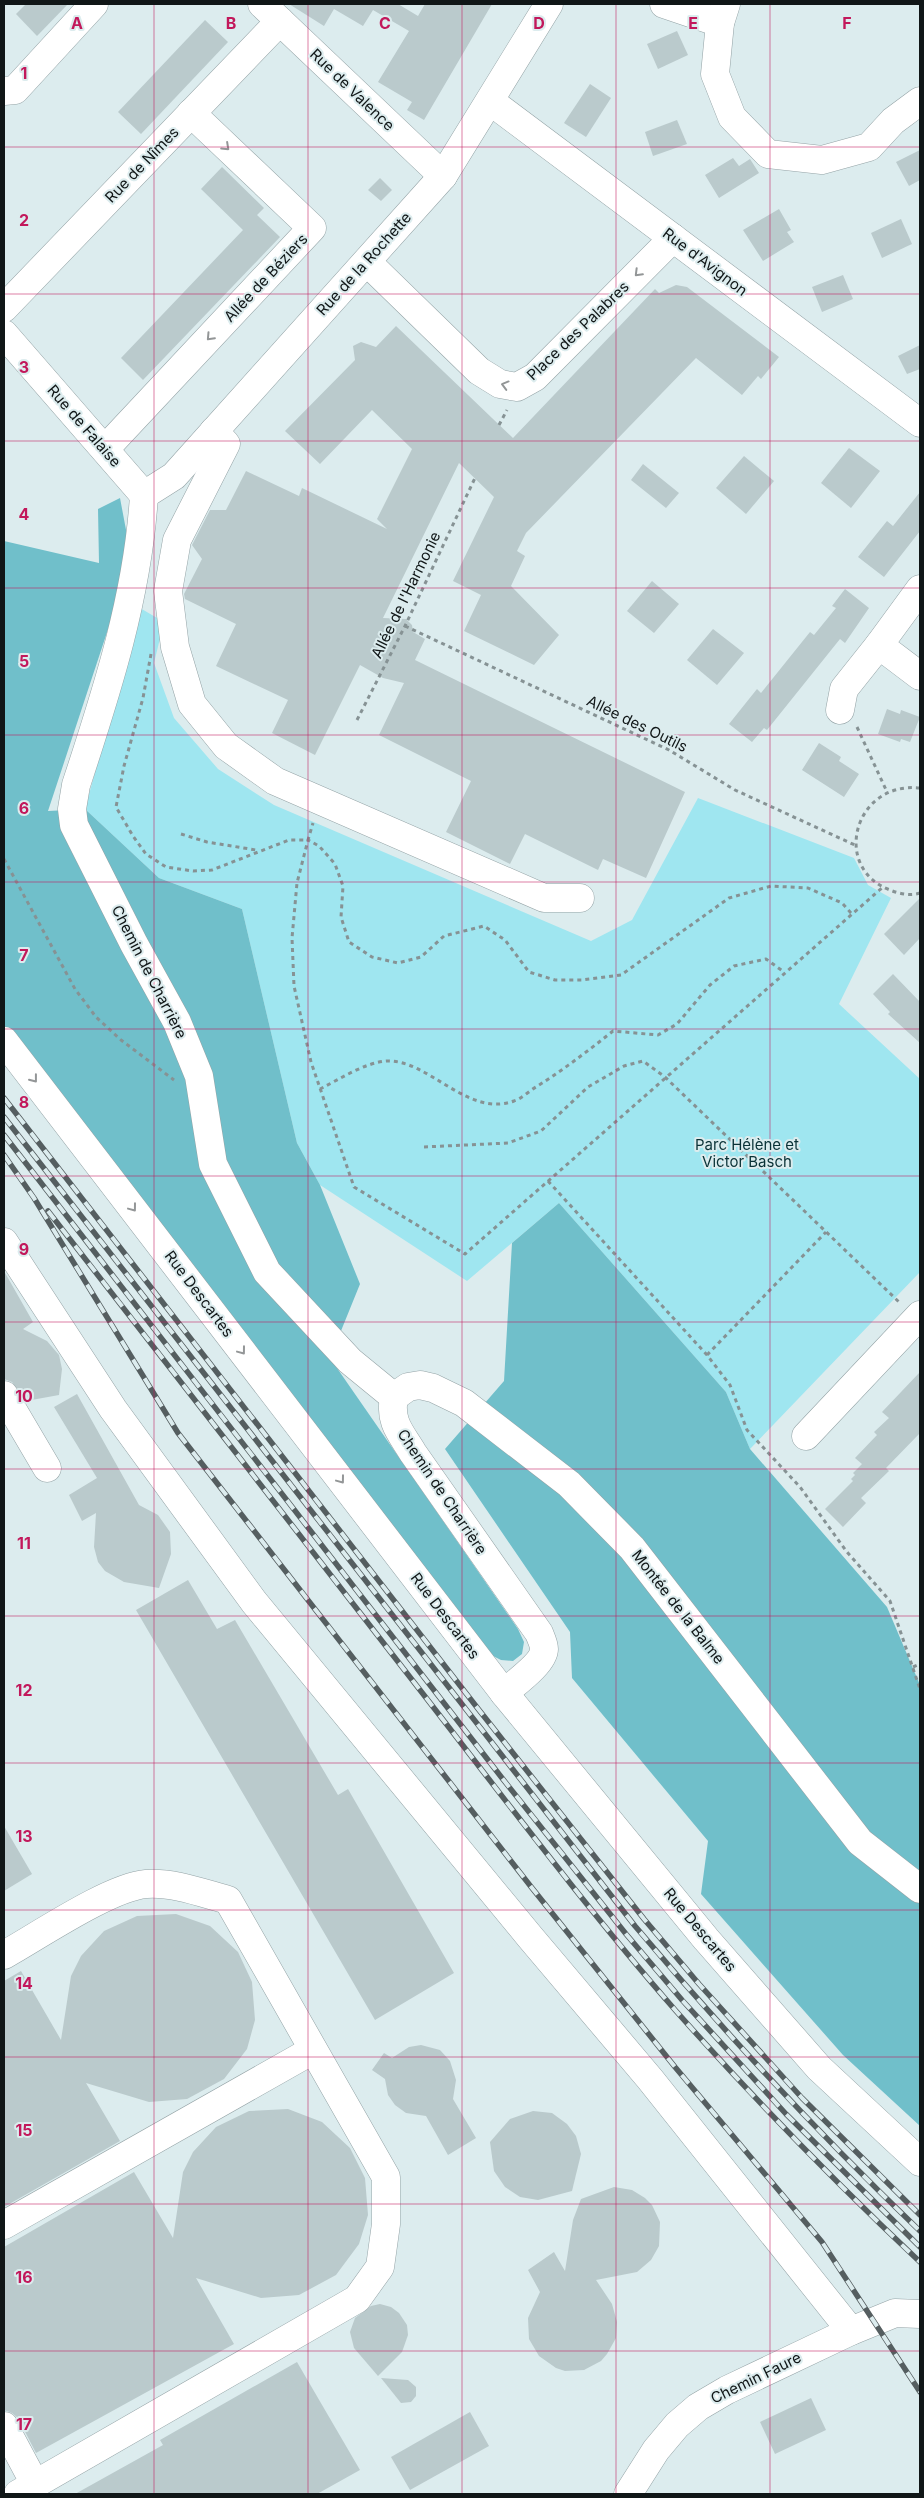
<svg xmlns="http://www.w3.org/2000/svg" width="924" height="2498" font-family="Inter,sans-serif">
<rect width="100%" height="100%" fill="#dcecee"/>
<polygon fill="#9fe6f0" points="140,608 164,622 154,663 174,718 218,769 274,805 591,941 632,920 698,798 854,858 868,885 891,898 839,1004 920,1079 920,1272 750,1449 726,1392 559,1203 467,1281 320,1185 297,1143 242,909 159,878 85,809"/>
<g fill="#70bfca">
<polygon points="120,498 130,551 119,596 48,811 85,809 159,878 242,909 297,1143 320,1185 360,1284 330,1358 518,1629 524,1642 522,1654 513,1661 501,1660 485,1652 4,1026 4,541 99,563 98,509"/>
<polygon points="559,1203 726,1392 750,1449 887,1607 920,1685 920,2126 843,2055 701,1894 708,1841 572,1678 570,1632 445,1449 504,1381 512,1243"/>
</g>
<g fill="#bacacc">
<polygon points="26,4 68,4 37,36 16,14"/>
<polygon points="289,4 398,4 418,16 425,4 492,4 424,120 407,110 412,102 378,82 409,31 373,10 363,26 334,9 324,26"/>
<polygon points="205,20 228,42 141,134 118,112"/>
<polygon points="677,31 688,55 658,69 647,44"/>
<polygon points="590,84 611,98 586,137 564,123"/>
<polygon points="677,120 687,144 653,156 645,132"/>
<polygon points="920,150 920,180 909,186 896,162"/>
<polygon points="733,158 739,166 750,159 759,173 719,198 705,175"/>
<polygon points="222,167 264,208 257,215 280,237 143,380 121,358 243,230 201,189"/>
<polygon points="380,178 392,190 381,201 368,190"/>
<polygon points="779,209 791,230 787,232 794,242 763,261 743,230"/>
<polygon points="901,219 912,244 882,258 871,233"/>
<polygon points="843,275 853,299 822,312 812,287"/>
<polygon points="676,285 687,287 779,357 761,379 758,376 742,395 696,358 526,533 517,551 525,556 511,586 559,635 534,665 464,631 481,595 453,581 494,497 459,463 383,618 406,619 412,625 413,632 425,639 415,660 685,792 646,878 603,859 598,870 525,834 510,864 446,832 471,781 379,735 404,683 383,678 360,665 315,755 272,733 288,700 216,666 236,624 185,599 184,594 202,559 192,545 210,510 226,510 246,471 299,496 302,488 387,529 377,519 412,449 372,410 320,464 285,431 355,360 353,346 361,342 376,347 396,326 513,438 655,289 659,293"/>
<polygon points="920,345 920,369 907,374 898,356"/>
<polygon points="849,448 880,471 851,508 821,483"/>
<polygon points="744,456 774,481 746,514 716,488"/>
<polygon points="643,464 679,493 666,508 631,480"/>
<polygon points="920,492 920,531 884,577 858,557 887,521 893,526"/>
<polygon points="652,581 679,604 654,633 627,611"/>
<polygon points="845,589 869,608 845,643 840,639 767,730 764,728 752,742 729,724 757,689 761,693 810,632 814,635 836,608 832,606"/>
<polygon points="713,629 744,653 717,685 687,660"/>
<polygon points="887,709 900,714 901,710 920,717 910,742 901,739 900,742 878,734"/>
<polygon points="819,743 841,757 839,761 859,774 844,797 802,770"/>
<polygon points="920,898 920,938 904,955 884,934"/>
<polygon points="893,974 920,1002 920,1043 888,1014 890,1012 873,994"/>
<polygon points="4,1271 33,1322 23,1329 47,1341 59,1355 62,1369 59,1395 26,1401 12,1382 4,1379"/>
<polygon points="920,1372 920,1433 886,1468 889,1471 861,1498 866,1503 843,1527 825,1509 853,1481 851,1479 855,1475 853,1473 862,1464 855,1458 877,1435 874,1432 889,1418 882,1412"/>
<polygon points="77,1394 139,1505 158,1515 170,1532 171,1554 159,1588 124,1582 105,1571 98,1562 94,1547 96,1513 82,1521 69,1495 97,1478 54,1407"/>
<polygon points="188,1580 217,1629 235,1620 338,1795 348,1789 454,1973 375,2020 136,1610"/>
<polygon points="4,1826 32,1874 4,1891"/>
<polygon points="176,1914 210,1926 238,1952 252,1982 255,2020 247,2049 224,2079 187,2099 149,2102 86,2083 120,2141 4,2207 4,1981 21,1971 61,2040 71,1976 81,1956 104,1931 137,1916"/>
<polygon points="421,2045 440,2050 450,2061 456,2080 453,2099 476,2138 448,2155 426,2116 406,2113 395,2105 388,2095 385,2079 372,2070 384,2053 392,2058 409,2047"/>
<polygon points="288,2109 322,2122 350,2148 365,2178 368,2215 359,2244 336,2275 299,2295 261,2298 196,2278 234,2344 36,2453 18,2418 12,2413 4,2410 4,2247 134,2172 173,2238 183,2172 193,2152 216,2127 249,2111"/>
<polygon points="533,2111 552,2113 567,2124 576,2136 581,2154 572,2191 538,2200 520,2197 505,2187 494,2171 490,2142 510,2119"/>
<polygon points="614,2187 632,2190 645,2198 652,2205 660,2222 659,2246 651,2260 637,2272 596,2280 612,2304 617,2322 616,2338 607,2354 601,2361 584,2370 565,2371 556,2368 539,2356 529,2339 528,2318 540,2292 528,2270 554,2252 565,2271 573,2220 581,2199"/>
<polygon points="380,2304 391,2307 399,2313 407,2325 408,2335 402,2352 378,2376 354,2348 350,2332 355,2318 371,2306"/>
<polygon points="297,2362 360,2470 317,2494 75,2494 163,2445 160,2440"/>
<polygon points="381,2378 408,2380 416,2387 416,2396 411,2402 401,2403"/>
<polygon points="811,2398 826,2430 775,2454 760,2422"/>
<polygon points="470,2412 489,2446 410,2490 391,2457"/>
</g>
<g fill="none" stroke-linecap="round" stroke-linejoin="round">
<defs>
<g id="minor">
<polyline points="262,4 443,176"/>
<polyline points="664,4 720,23"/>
<polyline points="726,4 720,23 715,74 732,117 768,154 822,160 869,147 893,121 920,101"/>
<polyline points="4,91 15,90 94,4"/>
<polyline points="490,101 920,423"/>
<polyline points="367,262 479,371 500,384 517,387 535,377 673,238"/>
<polyline points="4,308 280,21"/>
<polyline points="4,334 144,495"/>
<polyline points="214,431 226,444 177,540 168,591 175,647 192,704 226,746 275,781 544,898 580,898"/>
<polyline points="105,449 312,228 191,113"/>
<path d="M 144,495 C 138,595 107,691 76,785 L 72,809 L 74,825 L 134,944 L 177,1022 L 199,1076 L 213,1164 L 267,1272 L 350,1361 L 394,1397"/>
<polyline points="144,495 174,476 443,176 549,4"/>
<polyline points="920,589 879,645 920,676"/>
<polyline points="840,710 844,689 879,645"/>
<polyline points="4,1041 504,1693 706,1939 819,2068 920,2162"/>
<polyline points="4,1242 113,1409 254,1602 530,1937 650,2079 851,2331"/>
<polyline points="4,1395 47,1468"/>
<polyline points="394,1397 408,1387 420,1385 433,1388 464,1403 569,1484 632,1548 860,1842 920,1889"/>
<path d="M 394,1397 C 389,1422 401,1433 413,1453 L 539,1633 C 541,1638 544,1644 544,1649 C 544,1663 514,1684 504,1693"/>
<polyline points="806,1436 920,1315"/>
<path d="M 4,1955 C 38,1936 110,1887 146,1884 C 174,1882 202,1893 228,1900 L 386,2177 L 386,2224 L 380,2267 L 357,2299 L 18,2494"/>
<polyline points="4,2225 313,2050"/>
<polyline points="4,2426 35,2484"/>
<polyline points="628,2494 656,2450 677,2425 698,2407 727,2390 851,2331 895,2313 920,2314"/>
</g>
</defs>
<use href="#minor" stroke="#94a3a6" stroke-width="29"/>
<g stroke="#869294" stroke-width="3" stroke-dasharray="4 4" stroke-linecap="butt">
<polyline points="499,425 507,410"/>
<polyline points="405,626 669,750 735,790 857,846"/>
<polyline points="151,654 143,698 124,766 116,807 133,836 146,854 166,867 193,871 212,870 289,840 308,840 313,823"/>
<polyline points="357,720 405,626 475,478"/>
<polyline points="857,727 887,792"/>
<path d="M 920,788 C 854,781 831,868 890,890 C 899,894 911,896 920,893"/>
<polyline points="181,834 207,842 256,850"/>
<polyline points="4,859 75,989 96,1017 121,1040 174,1080"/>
<polyline points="851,913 842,903 808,888 771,886 729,898 621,975 582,980 555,980 529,972 505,940 484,926 444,936 421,957 398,963 372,957 349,942 341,917 343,886 335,864 319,846 308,840 297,883 292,938 294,986 311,1062 354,1187 465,1254 883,887"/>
<path d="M 320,1089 C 340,1079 364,1063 386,1061 C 429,1059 467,1118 514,1101 C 521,1099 529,1091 536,1087 C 563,1070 588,1051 613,1031 L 658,1035 L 677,1024 L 710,985 L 734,966 L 766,959 L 784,972"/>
<polyline points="424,1147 508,1143 541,1131 588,1087 624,1066 643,1061 665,1077 899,1302"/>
<polyline points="548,1181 707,1355 730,1385 747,1430 800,1487 847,1552 890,1601 920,1689"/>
<polyline points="707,1355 826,1232"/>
<polyline points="913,1667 920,1664"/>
</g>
<use href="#minor" stroke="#fff" stroke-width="28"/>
<defs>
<g id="rail">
<polyline points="4,1098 479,1710 644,1919 699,1984 802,2098 920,2215"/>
<path d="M 4,1117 L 635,1926 C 725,2033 819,2134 920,2231"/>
<polyline points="4,1135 502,1778 626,1934 682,2000 786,2114 920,2247"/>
<polyline points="4,1155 34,1198 178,1433 532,1888 675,2067 822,2242 920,2392"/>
<path d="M 48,1211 C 168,1365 287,1519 406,1672 C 495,1786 581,1902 676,2011 C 754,2099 835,2182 920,2262"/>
</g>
</defs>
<use href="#rail" stroke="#555e60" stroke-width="5.5"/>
<use href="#rail" stroke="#dcecee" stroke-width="4" stroke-dasharray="11" stroke-linecap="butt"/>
</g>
<defs><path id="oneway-chevron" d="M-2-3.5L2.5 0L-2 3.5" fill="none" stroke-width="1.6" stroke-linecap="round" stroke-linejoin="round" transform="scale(1.25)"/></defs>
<g stroke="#939697">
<use href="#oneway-chevron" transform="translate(226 147) rotate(43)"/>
<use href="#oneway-chevron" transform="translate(638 273) rotate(135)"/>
<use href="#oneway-chevron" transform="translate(210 337) rotate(133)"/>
<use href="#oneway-chevron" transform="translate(505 385) rotate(-165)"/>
<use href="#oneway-chevron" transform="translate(34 1079) rotate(52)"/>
<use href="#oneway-chevron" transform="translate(133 1208) rotate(53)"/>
<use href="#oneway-chevron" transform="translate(242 1351) rotate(53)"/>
<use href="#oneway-chevron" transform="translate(341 1480) rotate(53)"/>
</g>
<path fill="none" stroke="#c2185b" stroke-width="1" stroke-opacity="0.55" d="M 154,4 L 154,2494M 308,4 L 308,2494M 462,4 L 462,2494M 616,4 L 616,2494M 770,4 L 770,2494M 4,147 L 920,147M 4,294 L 920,294M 4,441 L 920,441M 4,588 L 920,588M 4,735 L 920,735M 4,882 L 920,882M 4,1029 L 920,1029M 4,1176 L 920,1176M 4,1322 L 920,1322M 4,1469 L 920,1469M 4,1616 L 920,1616M 4,1763 L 920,1763M 4,1910 L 920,1910M 4,2057 L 920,2057M 4,2204 L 920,2204M 4,2351 L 920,2351"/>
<g text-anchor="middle" stroke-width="4" stroke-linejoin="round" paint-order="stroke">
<g font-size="15" fill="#101617" stroke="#dcecee">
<text transform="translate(352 90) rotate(44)" y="5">Rue de Valence</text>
<text transform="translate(142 165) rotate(-46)" y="5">Rue de Nîmes</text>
<text transform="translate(705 262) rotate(37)" y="5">Rue d'Avignon</text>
<text transform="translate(364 264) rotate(-48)" y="5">Rue de la Rochette</text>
<text transform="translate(266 278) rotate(-47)" y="5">Allée de Béziers</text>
<text transform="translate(578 331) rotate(-44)" y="5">Place des Palabres</text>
<text transform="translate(84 426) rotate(49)" y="5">Rue de Falaise</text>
<text transform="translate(406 595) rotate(-64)" y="5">Allée de l'Harmonie</text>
<text transform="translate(637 724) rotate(26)" y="5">Allée des Outils</text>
<text transform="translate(149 972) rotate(63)" y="5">Chemin de Charrière</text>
<text transform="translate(199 1294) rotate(53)" y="5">Rue Descartes</text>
<text transform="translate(442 1492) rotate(56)" y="5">Chemin de Charrière</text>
<text transform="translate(678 1607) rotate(52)" y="5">Montée de la Balme</text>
<text transform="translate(445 1616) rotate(53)" y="5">Rue Descartes</text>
<text transform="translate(700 1930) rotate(50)" y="5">Rue Descartes</text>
<text transform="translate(756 2378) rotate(-26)" y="5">Chemin Faure</text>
</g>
<g font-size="15" fill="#0a3237" stroke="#dcecee">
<text x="747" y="1150">Parc Hélène et<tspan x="747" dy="17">Victor Basch</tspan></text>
</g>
</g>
<g font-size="16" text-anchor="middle" font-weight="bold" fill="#c2185b" stroke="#dcecee" stroke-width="4" stroke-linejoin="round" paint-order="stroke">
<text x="77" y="29">A</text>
<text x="231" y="29">B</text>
<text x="385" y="29">C</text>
<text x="539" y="29">D</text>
<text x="693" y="29">E</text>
<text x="847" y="29">F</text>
<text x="24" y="79">1</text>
<text x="24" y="226">2</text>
<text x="24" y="373">3</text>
<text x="24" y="520">4</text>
<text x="24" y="667">5</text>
<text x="24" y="814">6</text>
<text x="24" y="961">7</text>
<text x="24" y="1108">8</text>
<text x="24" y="1255">9</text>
<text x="24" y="1402">10</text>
<text x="24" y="1549">11</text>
<text x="24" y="1696">12</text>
<text x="24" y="1842">13</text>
<text x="24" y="1989">14</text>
<text x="24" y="2136">15</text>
<text x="24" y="2283">16</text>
<text x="24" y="2430">17</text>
</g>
<rect width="924" height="2498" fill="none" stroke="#101617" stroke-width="10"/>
</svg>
